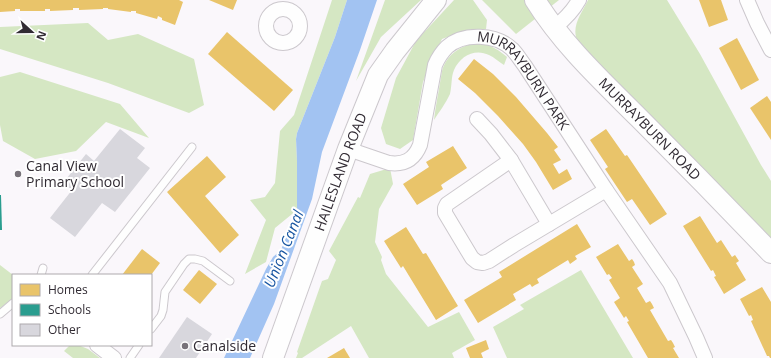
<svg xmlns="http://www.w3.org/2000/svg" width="771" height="358" font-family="'Open Sans',sans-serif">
<rect width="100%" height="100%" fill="#faf7fb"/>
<g fill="#d5e7c3">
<polygon points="332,0 347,0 335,37 297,133 296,139 297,161 297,210 275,228 266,262 245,274 266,220 250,200 265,197 275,183 280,131 294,115"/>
<polygon points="385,0 421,0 381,37 356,81"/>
<polygon points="454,0 473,0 487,20 486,29 467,30 442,39 432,60 423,82 413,140 400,149 386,144 381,128 396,78 416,41"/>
<polygon points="482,0 559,0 516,34"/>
<path d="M 588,0 L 667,0 L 700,54 L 761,165 L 771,181 L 771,241 L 588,55 C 585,51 581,47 578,42 C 570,27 582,13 588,0 Z"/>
<polygon points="88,23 108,40 138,34 194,59 204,105 189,113 108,83 0,49 0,27"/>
<path d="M 480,43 C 491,45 499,50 507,57 L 504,65 C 499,62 494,57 489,55 C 475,48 460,56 454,70 C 451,77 452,86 450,94 C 446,103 439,112 434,120 C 435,110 437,100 439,89 C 440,83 441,77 442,71 C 447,53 463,44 480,43 Z"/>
<polygon points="20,72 120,104 149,138 106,122 76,151 35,159 3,141 0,125 0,77"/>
<polygon points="390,168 393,184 379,209 375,242 382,257 381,260 386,274 428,327 459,312 475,340 452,353 454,358 369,358 351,326 302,358 296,358 298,353 297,352 322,281 328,279 336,260 329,251 358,197 360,198 370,174"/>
<polygon points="0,265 13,275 13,299 0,308"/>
<polygon points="581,270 633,358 507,358 493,327 524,309 520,305"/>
<polygon points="78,345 88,349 100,358 73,358 64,351 69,346"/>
</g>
<polygon fill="#a2c3f2" points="347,0 377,0 360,50 322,152 312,199 274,304 250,358 224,358 266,269 273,257 281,250 297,210 297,161 296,139 297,133 335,37"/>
<g fill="#e9c46a">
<polygon points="0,0 179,0 183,2 175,25 162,20 162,18 158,16 157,19 136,13 136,11 131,11 131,12 108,9 108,8 103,8 103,9 79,10 79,8 73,8 73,10 50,11 50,9 45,9 45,11 20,11 20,9 15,9 15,11 0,12"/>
<polygon points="209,0 237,0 233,10"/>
<polygon points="699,0 721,0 728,20 709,27"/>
<polygon points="227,32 293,90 274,111 208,54"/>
<polygon points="737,38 759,80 741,90 719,48"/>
<polygon points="474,59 493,74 516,97 547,133 558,147 554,150 561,160 553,164 559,174 567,169 572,179 553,190 536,162 523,144 498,116 475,93 458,79"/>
<polygon points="767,96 771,102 771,140 750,108"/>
<polygon points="606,129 625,156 627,155 667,214 650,225 632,199 627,202 605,169 608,167 590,140"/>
<polygon points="453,146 467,168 441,185 443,189 417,205 403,184 429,167 426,162"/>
<polygon points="207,156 226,177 205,196 239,235 220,253 167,192"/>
<polygon points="700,216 717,243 721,240 732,257 735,255 739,261 736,263 746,280 724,294 714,277 716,276 713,270 711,271 683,226"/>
<polygon points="577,224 591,247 575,256 577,259 570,264 568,260 537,279 539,283 535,285 532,287 530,284 513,294 516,300 478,323 464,300 502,277 499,272"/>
<polygon points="406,227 423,254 426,253 458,306 436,320 403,266 401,268 384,241"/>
<polygon points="618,244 629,261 632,259 634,262 635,265 632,267 643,284 637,288 646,303 650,301 652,304 654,308 650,310 668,341 671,340 673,343 675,347 673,348 679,358 648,358 627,322 629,321 626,316 624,318 614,302 620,298 609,280 612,278 609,274 607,275 596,257"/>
<polygon points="142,249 160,263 151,275 122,275"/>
<polygon points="199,270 217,284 200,304 183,290"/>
<polygon points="762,287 771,302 771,358 770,358 769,356 767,356 751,321 753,320 751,315 749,316 740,299"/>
<polygon points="486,340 489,349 481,353 483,358 470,358 466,348"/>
<polygon points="344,348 350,358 327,358"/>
</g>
<polygon fill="#2a9d8f" points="0,195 1,195 2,230 0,230"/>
<g fill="#d8d7dd">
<polygon points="120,129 145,148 137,158 150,168 115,212 102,203 75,237 50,218 72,190 63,183 86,154 94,161"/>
<polygon points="187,317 212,334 196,358 159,358"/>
</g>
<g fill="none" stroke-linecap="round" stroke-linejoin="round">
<defs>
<g id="lane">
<polyline points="41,275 43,268"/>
<polyline points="92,275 192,147"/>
<polyline points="0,314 13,303"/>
<polyline points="151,329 161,316 163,310 165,292 184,264 189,259 195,259 203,261 230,281"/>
<polyline points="130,358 139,345"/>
</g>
<g id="street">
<polyline points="747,0 757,23 771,50"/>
<circle cx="283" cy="26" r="17"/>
<path d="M 554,28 C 564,20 573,11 579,0"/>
<polyline points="477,119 491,134 511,160 549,224"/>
<path id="s1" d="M 348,149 L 389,163 C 404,165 414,160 420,145 L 435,65 C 438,58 442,52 447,47 C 464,32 496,34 512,49 C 517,54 521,61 525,66 L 606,190 L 670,283 L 696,337 L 705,358"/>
<polyline points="511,160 447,204 445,208 445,213 472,258 477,262 483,263 489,261 514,245 606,190"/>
<polyline points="97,345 114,358"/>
</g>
<g id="secondary">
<path id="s2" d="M 535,0 C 563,45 602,81 639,118 C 684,163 728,208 771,253"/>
<path id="s3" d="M 273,358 L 348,149 L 378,75 L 395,51 L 436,0"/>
</g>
</defs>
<use href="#lane" stroke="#ccc8cd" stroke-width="9"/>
<use href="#street" stroke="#ccc8cd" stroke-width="16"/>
<use href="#secondary" stroke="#ccc8cd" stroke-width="22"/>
<use href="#lane" stroke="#fefefe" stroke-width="7"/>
<use href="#street" stroke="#fefefe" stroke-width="14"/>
<use href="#secondary" stroke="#fefefe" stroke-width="20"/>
</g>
<g fill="#777279" stroke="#fff" stroke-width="1.5">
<circle cx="18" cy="174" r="4"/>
<circle cx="185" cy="346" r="4"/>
</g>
<g text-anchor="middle" stroke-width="4" stroke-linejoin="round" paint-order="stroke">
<g font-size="14" fill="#312b33" stroke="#fff">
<text dy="5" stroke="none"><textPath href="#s1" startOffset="285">MURRAYBURN PARK</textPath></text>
<text dy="5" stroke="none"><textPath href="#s2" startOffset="173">MURRAYBURN ROAD</textPath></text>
<text dy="5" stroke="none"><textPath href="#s3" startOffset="198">HAILESLAND ROAD</textPath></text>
</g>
<g font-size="14" fill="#312b33" stroke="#fff" text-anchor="start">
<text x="26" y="171">Canal View<tspan x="26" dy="16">Primary School</tspan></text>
<text x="193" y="351">Canalside</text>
</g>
<g font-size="15" font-style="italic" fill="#1855a1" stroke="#fff">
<text transform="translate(284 249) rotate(-68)" y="5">Union Canal</text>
</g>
</g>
<rect x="12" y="274" width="140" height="72" fill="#ffffff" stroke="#adaaad"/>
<rect x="20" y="284" width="20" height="12" fill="#e9c46a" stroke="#adaaad"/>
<text x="48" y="294" font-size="12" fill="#312b33">Homes</text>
<rect x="20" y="304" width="20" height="12" fill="#2a9d8f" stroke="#adaaad"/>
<text x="48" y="314" font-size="12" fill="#312b33">Schools</text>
<rect x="20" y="324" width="20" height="12" fill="#d8d7dd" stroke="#adaaad"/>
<text x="48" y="334" font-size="12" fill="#312b33">Other</text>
<g transform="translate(32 32) rotate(111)" stroke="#ffffff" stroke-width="3" paint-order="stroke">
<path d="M0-3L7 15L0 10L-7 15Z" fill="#312b33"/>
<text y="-6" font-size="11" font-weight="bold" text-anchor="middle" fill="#312b33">N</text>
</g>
</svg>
